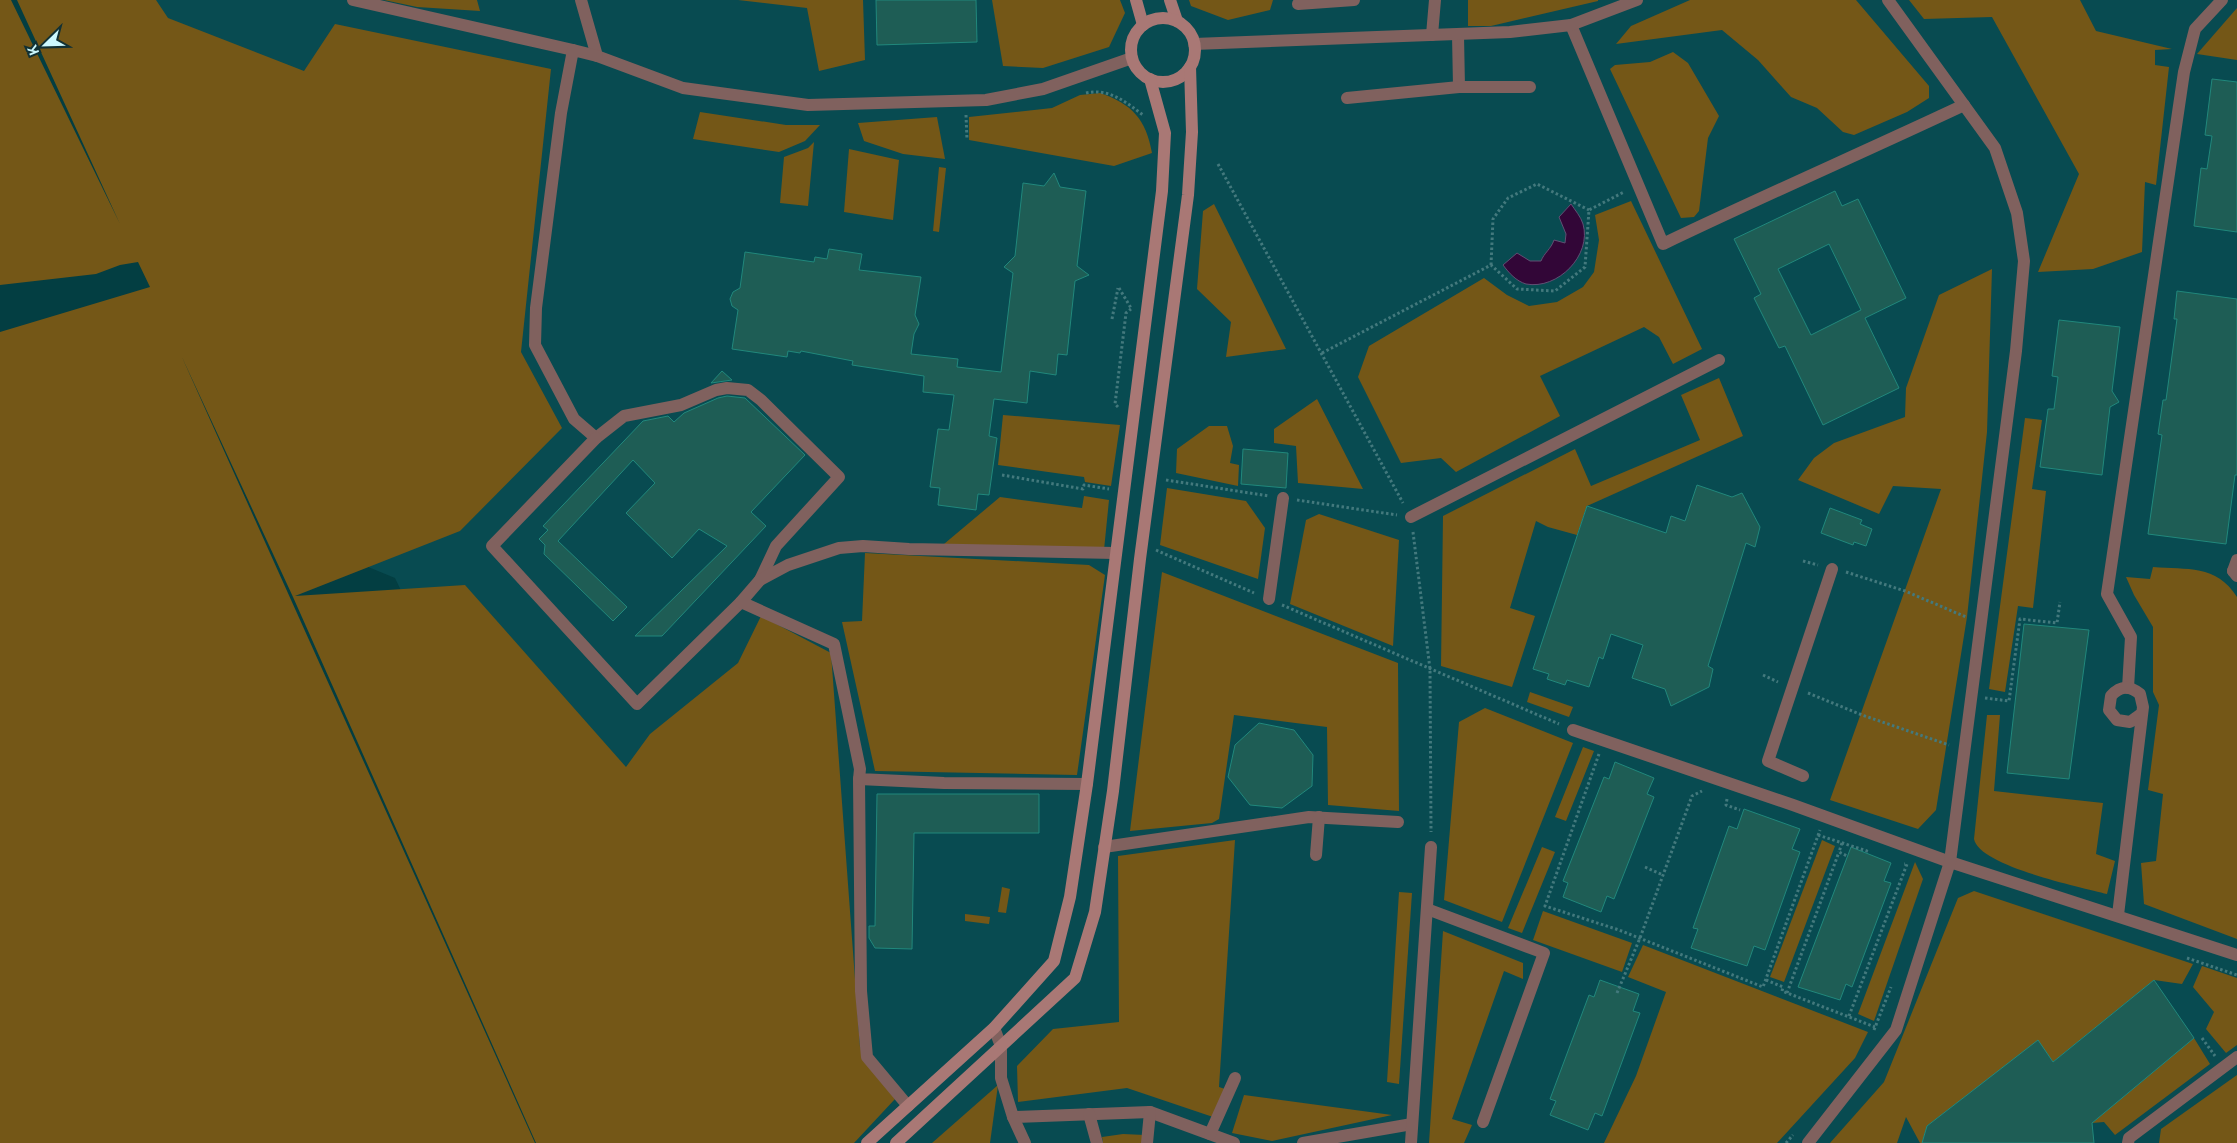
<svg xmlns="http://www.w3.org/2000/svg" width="2237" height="1143" font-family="Overpass,sans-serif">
<rect width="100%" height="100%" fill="#033e42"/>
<polygon fill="#084b51" points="18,0 2237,0 2237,1143 667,1143 395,578 271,527"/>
<g fill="#745717">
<polygon points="0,0 11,0 120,224 17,0 156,0 168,18 304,71 335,24 551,69 521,352 562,428 460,531 295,596 465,585 626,767 650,734 738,663 761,616 831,653 860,1047 895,1099 854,1143 536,1143 293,597 181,355 535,1143 0,1143 0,332 150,287 138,262 120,265 96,274 0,285"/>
<polygon points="384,0 477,0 480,11 417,7"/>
<polygon points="738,0 863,0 865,60 819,71 807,8"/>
<polygon points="992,0 1120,0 1125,13 1109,47 1043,68 1003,66"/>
<polygon points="1189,0 1273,0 1270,10 1228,20 1191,6"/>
<polygon points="1468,0 1598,0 1598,1 1491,26 1468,26"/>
<polygon points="1690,0 1856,0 1929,86 1929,98 1907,112 1854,135 1843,132 1817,108 1791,97 1758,60 1722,30 1616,44 1631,26"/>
<polygon points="1909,0 2080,0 2096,31 2172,49 2155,50 2155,65 2169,67 2156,185 2145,182 2142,252 2093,269 2038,272 2079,174 1992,17 1924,19"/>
<polygon points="2237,8 2237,60 2197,54"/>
<polygon points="1673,52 1688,63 1719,116 1708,138 1699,211 1694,217 1681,218 1610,69 1615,65 1650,62"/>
<path d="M 1100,93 C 1132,104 1146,119 1152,153 L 1114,166 L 969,140 L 969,117 L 1052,108 L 1080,95 Z"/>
<polygon points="700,112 786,125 820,125 805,141 779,152 693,139"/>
<polygon points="937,117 945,159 903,154 864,141 858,123"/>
<polygon points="814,142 808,206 780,203 784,157 808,148"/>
<polygon points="849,149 899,160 893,220 844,212"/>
<polygon points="939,167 946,168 939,232 933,231"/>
<polygon points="1631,201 1702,349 1673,364 1659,337 1644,327 1540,376 1560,416 1456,472 1441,458 1401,463 1358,377 1369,346 1484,278 1507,295 1529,306 1557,302 1583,287 1594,272 1599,240 1595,215"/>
<polygon points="1214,204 1286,349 1226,357 1231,322 1197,289 1203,211"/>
<polygon points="1992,269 1987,432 1967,617 1936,810 1918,829 1830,800 1941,489 1893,486 1879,514 1798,480 1814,458 1834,443 1905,417 1906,388 1939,295"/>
<polygon points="1719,378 1743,436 1587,506 1577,535 1548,527 1536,521 1510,608 1535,616 1512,687 1441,666 1443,516 1575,449 1591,486 1700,440 1681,395"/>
<polygon points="1317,399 1363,489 1298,483 1296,446 1274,443 1274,429"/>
<polygon points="1003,415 1120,425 1111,486 1085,482 1084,477 998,465"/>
<polygon points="2025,418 2042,420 2032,489 2046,491 2033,608 2018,606 2005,692 1989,689"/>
<polygon points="1209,426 1227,426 1233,446 1230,463 1239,465 1238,486 1176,473 1177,449"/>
<polygon points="1167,488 1246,501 1265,528 1258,579 1160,545"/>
<polygon points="1084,496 1109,500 1104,550 944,544 1000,497 1082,508"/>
<polygon points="1319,514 1399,540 1393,646 1290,604 1306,520"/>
<polygon points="865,553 1089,565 1105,575 1077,775 875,771 842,622 862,621"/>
<path d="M 2153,567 C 2187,570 2216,564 2237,597 L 2237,939 L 2144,904 L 2141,863 L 2156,861 L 2163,794 L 2148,790 L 2159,705 L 2153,692 L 2153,627 L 2134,595 L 2126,577 L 2150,579 Z"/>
<polygon points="1162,572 1398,663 1399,811 1328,805 1327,727 1234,715 1219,819 1212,823 1130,831"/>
<polygon points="1530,692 1573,707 1569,717 1527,702"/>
<polygon points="1485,708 1573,743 1502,922 1444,900 1459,722"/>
<path d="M 1987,715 L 2000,715 L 1994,791 L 2103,803 L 2096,854 L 2115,861 L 2107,894 C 2080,887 1979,866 1974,839 Z"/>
<polygon points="1583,747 1594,751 1566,821 1555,817"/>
<polygon points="1235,840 1219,1087 1228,1090 1216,1118 1127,1088 1018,1102 1017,1066 1053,1029 1119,1022 1118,856"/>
<polygon points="1822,840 1835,846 1784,982 1770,977"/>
<polygon points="1542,847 1555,852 1522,933 1508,928"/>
<polygon points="1915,862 1923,879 1874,1021 1858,1014"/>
<polygon points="1002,887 1010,889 1006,913 998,912"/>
<polygon points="1974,891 2193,964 2182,984 2154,980 2053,1062 2038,1041 1927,1126 1922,1143 1920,1143 1906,1117 1897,1143 1830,1143 1884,1082 1958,898"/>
<polygon points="1399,892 1412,893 1399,1084 1387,1082"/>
<polygon points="1543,911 1632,943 1622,972 1533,940"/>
<polygon points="965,914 990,917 989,924 965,921"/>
<polygon points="1443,931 1523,963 1523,979 1504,971 1452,1119 1472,1125 1464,1143 1429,1143"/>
<polygon points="1643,945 1868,1032 1855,1058 1777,1143 1604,1143 1636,1076 1666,992 1628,977"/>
<polygon points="2202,966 2237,978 2237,1045 2226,1053 2206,1029 2214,1012 2193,987"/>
<polygon points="2194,1038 2210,1064 2115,1135 2104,1122 2092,1123"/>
<polygon points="2237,1075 2237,1143 2159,1143 2161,1129"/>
<polygon points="998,1085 990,1143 932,1143"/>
<polygon points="1244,1095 1392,1115 1272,1141 1232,1133"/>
<polygon points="1123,1134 1145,1135 1143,1143 1103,1143 1102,1137"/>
</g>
<path fill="#320637" stroke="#604f73" d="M 1571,204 C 1575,210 1581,217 1583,224 C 1592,255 1558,290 1526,284 C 1516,281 1509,273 1503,265 L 1517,253 L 1530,261 L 1541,261 C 1544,253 1551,249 1554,240 L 1565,243 L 1566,234 L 1559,217 Z"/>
<g fill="#1e5d55" stroke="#21887c" fill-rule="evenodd">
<polygon points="876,0 976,0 977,42 877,45"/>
<polygon points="2212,79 2237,82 2237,232 2194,226 2201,168 2207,169 2212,136 2205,135"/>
<polygon points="1054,173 1060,187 1086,191 1077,266 1089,275 1075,281 1067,355 1058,354 1056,375 1030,371 1027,403 994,399 989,436 997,438 989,495 978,494 976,510 938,505 940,488 930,487 938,429 949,430 954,395 923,392 924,376 852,365 853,361 801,351 800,353 788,351 787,357 732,349 738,310 732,306 730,299 733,292 740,288 745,252 814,262 815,257 827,259 829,249 862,254 859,270 921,277 915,315 919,324 914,334 911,354 958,359 957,367 1001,372 1013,273 1004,267 1015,256 1023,183 1044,186"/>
<path d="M 1835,191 L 1842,206 L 1858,199 L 1906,298 L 1865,318 L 1899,388 L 1823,425 L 1785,346 L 1779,348 L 1754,298 L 1761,294 L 1734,239 ZM 1829,244 L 1861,310 L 1811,335 L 1778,269 Z"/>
<polygon points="2177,291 2237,299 2237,475 2235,475 2226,544 2148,534 2162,435 2158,434 2163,400 2166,400 2177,319 2174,319"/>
<polygon points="2059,320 2120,327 2112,391 2119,402 2110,407 2102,475 2040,467 2048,409 2054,409 2058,377 2052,376"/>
<polygon points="722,371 732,380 711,383"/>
<polygon points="727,396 745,398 805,455 751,512 766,526 662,636 635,636 727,546 699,529 672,558 626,513 655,483 633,460 558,541 627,607 613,621 544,554 545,545 539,539 548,530 543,526 643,421 668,416 674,422 684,413 718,398"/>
<polygon points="1243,449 1288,453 1286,488 1241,484"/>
<polygon points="1697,485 1732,497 1742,493 1760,527 1755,547 1746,543 1708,666 1713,669 1709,687 1671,706 1665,689 1632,678 1643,645 1611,634 1603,659 1599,657 1589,687 1567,680 1565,685 1547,679 1549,674 1533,669 1587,506 1666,533 1671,516 1685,521"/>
<polygon points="1830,508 1862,520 1860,524 1872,529 1866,546 1854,542 1853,545 1821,533"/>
<polygon points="2024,624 2089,630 2069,779 2007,773"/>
<polygon points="1259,723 1294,730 1313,755 1312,786 1282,808 1250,805 1228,777 1235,745"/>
<polygon points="1615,762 1654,778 1647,794 1654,797 1614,899 1607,896 1601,912 1563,897 1568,883 1563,881 1604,777 1609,779"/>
<polygon points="877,794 1039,794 1039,833 914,833 912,949 875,948 869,938 869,926 875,926"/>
<polygon points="1744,809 1800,829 1792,849 1800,852 1765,950 1754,946 1747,966 1691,948 1698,929 1693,928 1729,826 1737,829"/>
<polygon points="1851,847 1891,863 1884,881 1891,883 1852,987 1846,984 1840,1000 1798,987"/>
<polygon points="1600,980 1639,994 1633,1011 1640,1013 1602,1116 1595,1113 1588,1130 1550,1115 1556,1101 1550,1099 1589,995 1594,997"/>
<polygon points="2154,980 2194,1038 2092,1123 2094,1143 1922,1143 1927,1126 2038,1040 2053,1062"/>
</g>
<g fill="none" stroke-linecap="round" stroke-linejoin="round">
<g stroke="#43797d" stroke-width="3" stroke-dasharray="2.5 2.5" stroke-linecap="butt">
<path d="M 1086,93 C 1109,88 1126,102 1143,115"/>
<polyline points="966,115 967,140"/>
<polyline points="1218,164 1403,503"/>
<polyline points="1491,265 1493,219 1508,198 1537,184 1589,210"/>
<polyline points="1119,288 1131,308"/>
<polyline points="1112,319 1118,288"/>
<polyline points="1322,353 1491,265 1517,289 1555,291 1585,267 1589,210 1624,192"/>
<polyline points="1118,407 1115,404 1126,313 1131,309"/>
<polyline points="1002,475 1083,489 1084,485 1109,489"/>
<polyline points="1166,480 1269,496"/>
<polyline points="1297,500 1397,515"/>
<polyline points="1413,532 1430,669 1431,832"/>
<polyline points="1156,550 1254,593"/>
<polyline points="1803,561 1818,565"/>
<polyline points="1846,572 1905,591 1966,617"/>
<polyline points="1282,605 1559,724"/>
<polyline points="1763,675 1778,682"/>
<polyline points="1808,693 1862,715 1949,745"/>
<polyline points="1985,698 2009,701 2020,619 2057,623 2060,602"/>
<polyline points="1599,754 1545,906 1619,930 1763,987 1820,830"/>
<polyline points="1727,799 1726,805 1740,810"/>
<polyline points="1818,835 1870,852"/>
<polyline points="1842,843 1839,852 1847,856"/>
<polyline points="1645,867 1663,875"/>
<polyline points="2187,958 2237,975"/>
<polyline points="1766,980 1783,987 1782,991 1875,1027"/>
<polyline points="1617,993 1640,938 1692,796 1702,791"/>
<polyline points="1787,993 1839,852"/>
<polyline points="1849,1016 1907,864 1904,864"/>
<polyline points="1874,1030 1891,987"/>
<polyline points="2202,1038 2215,1056"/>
<polyline points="1786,1143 1793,1135"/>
</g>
<g stroke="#80615e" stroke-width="12">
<polyline points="1458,35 1459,87"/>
<polyline points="1347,98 1459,87 1530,87"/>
<polyline points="2233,571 2237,560"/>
<polyline points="2128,688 2131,637 2107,594 2184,72 2195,29 2222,0"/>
<polyline points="1803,776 1768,761 1832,569"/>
<polyline points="1427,909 1544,953 1483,1122"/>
<path d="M 2118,915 L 2143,707 L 2140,694 C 2129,685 2120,686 2111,696 L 2109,710 L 2117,720 L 2130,722 L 2141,714"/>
<polyline points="2128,1143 2129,1138 2237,1057"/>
</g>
<g stroke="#80615e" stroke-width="12">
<polyline points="353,0 573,50"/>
<polyline points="581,0 597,56 683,88 808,105 986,100 1043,89 1132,58"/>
<polyline points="1298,4 1354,0"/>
<path d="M 1571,25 L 1663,244 C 1763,196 1864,152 1964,105"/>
<polyline points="1432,35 1435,0"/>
<polyline points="1194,44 1510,32 1571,25 1637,0"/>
<polyline points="597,56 573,50 561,113 536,308 535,345 574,419 596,438 624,416 681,405 716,390 727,388 748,390 761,400 839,477 776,546 760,580"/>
<polyline points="596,438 492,546 637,704 741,602"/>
<polyline points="1411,517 1719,360"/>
<polyline points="2233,571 2237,576"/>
<polyline points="1269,599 1283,498"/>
<polyline points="1573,730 1793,805 1950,862 2237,955"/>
<polyline points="859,779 861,991 867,1057 908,1106"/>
<polyline points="1087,784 944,783 859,779 860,769 834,644 741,602 760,580 788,565 839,548 863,546 909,549 1115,553"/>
<polyline points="1104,847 1309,817 1398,822"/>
<polyline points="1316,855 1319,817"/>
<polyline points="994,1028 1001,1046 1001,1078 1013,1117 1150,1112 1234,1143"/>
<polyline points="1089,1114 1097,1143"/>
<polyline points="1013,1117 1025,1143"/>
<polyline points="1210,1134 1235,1078"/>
<polyline points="1147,1143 1150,1112"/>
<polyline points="1303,1143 1412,1124"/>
<polyline points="1411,1143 1431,847"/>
<polyline points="1808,1143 1896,1030 1950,862 2016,351 2024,261 2017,213 1995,148 1888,0"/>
</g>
<g stroke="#a97875" stroke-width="12">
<polyline points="1136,0 1143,25"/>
<polyline points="1170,0 1177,21"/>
<circle cx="1163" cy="50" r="32"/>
<polyline points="867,1143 994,1028 1054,961 1070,897 1087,784 1162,191 1165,133 1150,79"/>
<polyline points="896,1143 1075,978 1095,912 1113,791 1140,559 1188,195 1192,132 1190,67"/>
</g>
</g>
<g transform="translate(45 45) rotate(247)" stroke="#123134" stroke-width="4" paint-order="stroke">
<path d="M0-4L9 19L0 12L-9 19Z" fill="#cdf9fe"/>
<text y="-8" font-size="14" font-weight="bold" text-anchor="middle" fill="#cdf9fe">K</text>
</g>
</svg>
